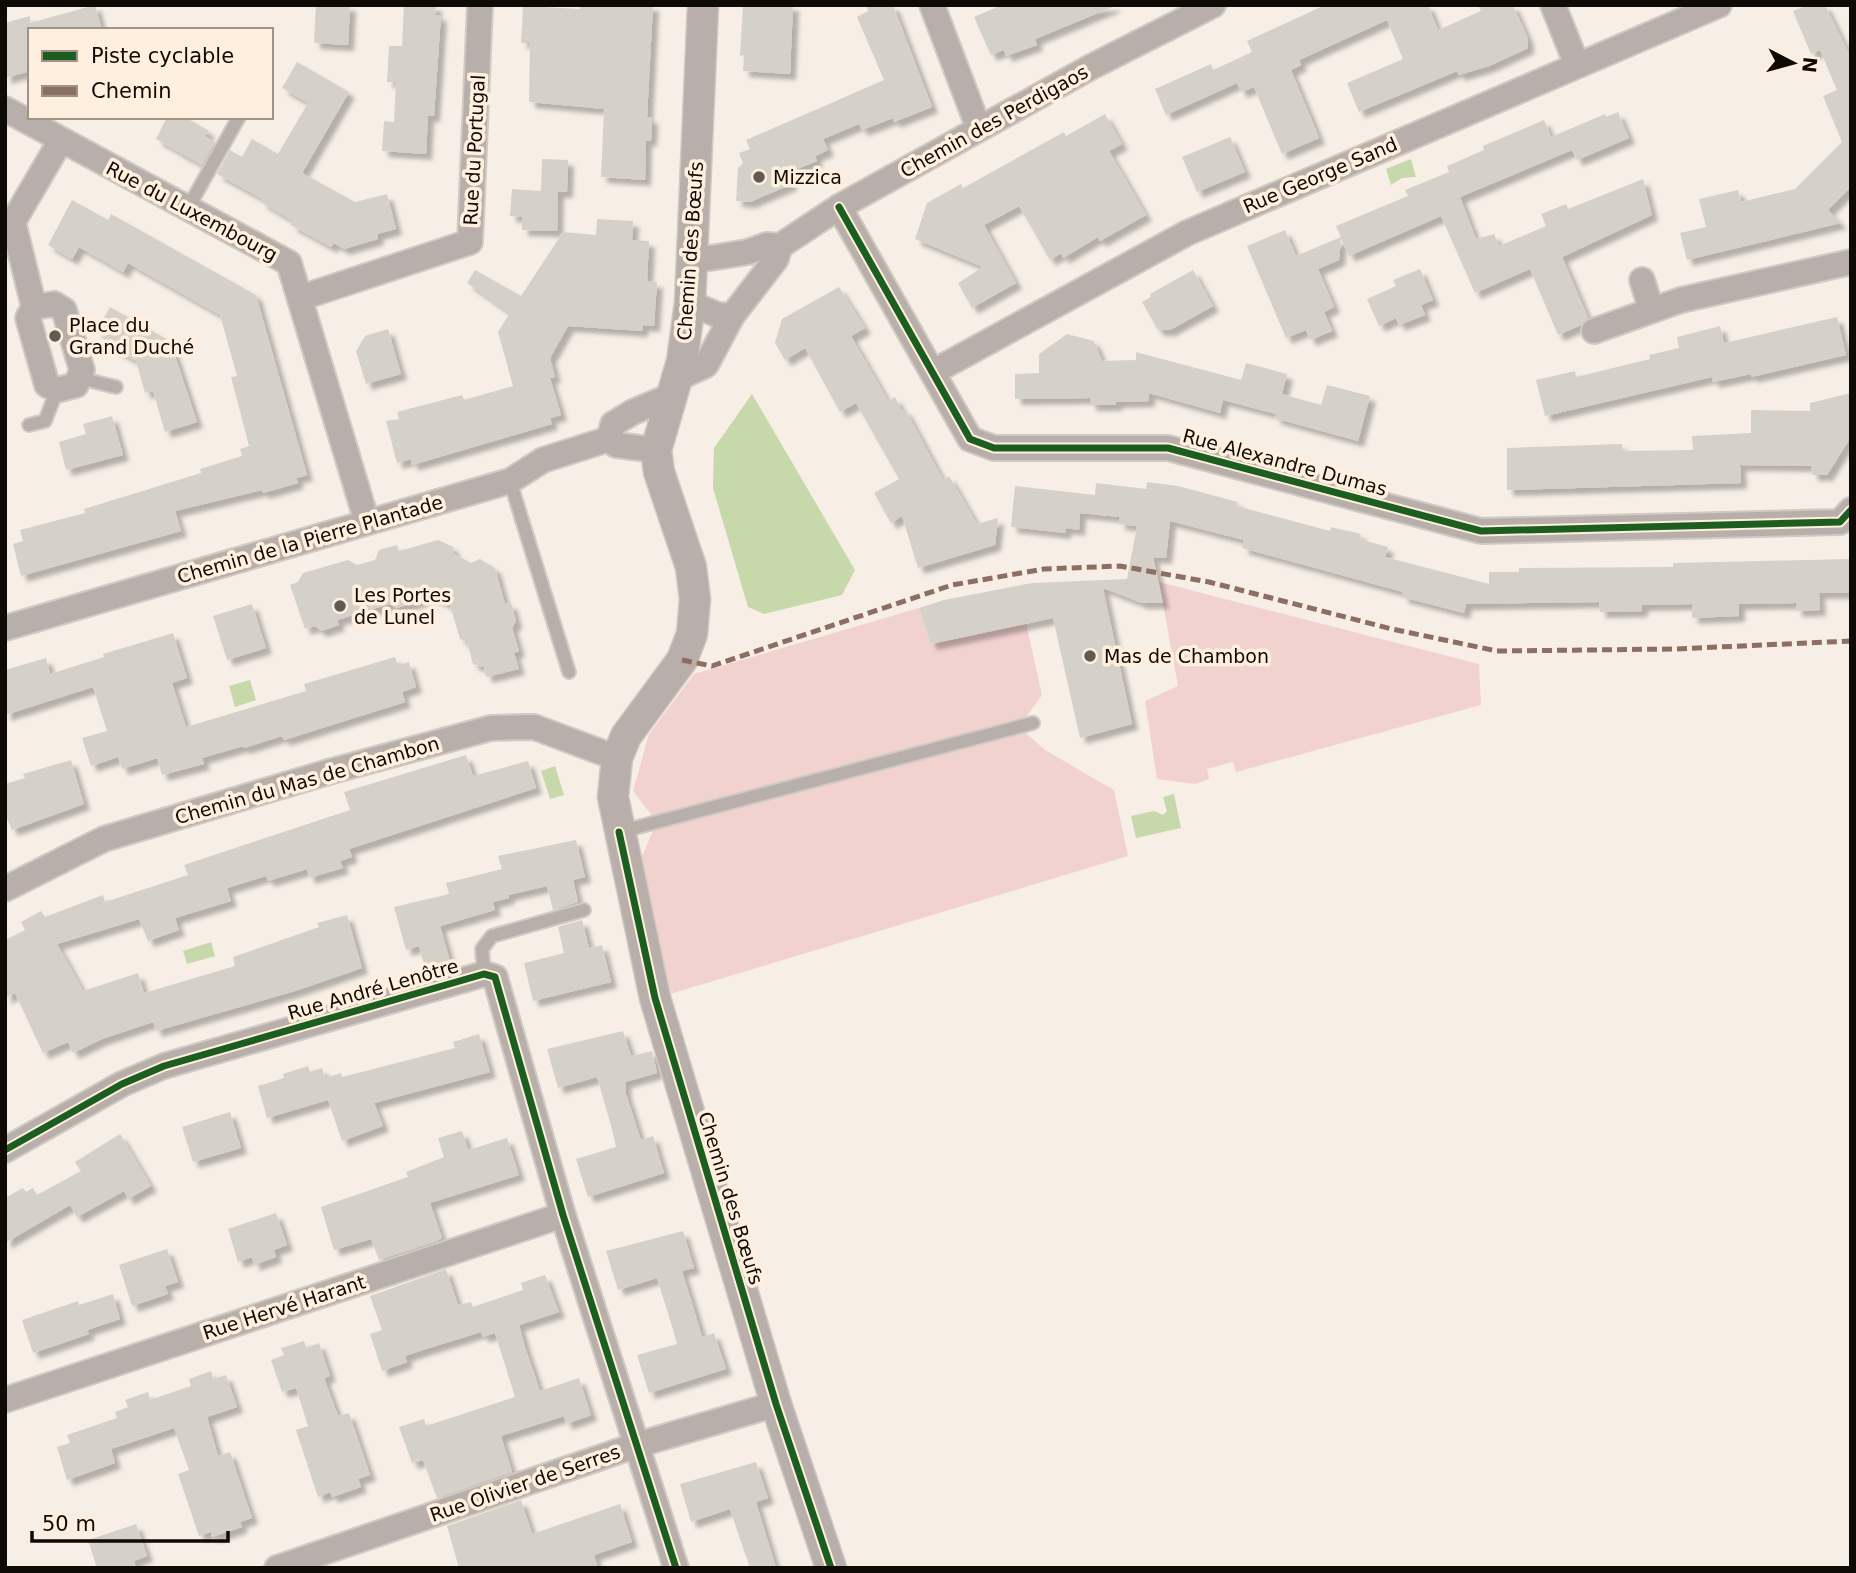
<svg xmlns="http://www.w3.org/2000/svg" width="1856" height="1573" font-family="'DejaVu Sans',sans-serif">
<defs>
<filter id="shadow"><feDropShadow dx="6" dy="6" stdDeviation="2" flood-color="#0004"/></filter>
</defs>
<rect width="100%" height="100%" fill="#f7efe6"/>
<g fill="#f1d2cf">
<polygon points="1159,582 1479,664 1481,705 1236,772 1233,762 1207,769 1209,779 1195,784 1157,779 1145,701 1178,686"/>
<polygon points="919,608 931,644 1026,623 1042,695 1019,727 1045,750 1114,790 1128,856 670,994 638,865 657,822 633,791 649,734 694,674"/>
</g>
<g fill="#c7d8aa">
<polygon points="1411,159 1416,177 1402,178 1391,185 1386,169"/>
<polygon points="752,394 855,570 842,595 764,614 748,607 713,488 714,448"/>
<polygon points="250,680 256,700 235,707 229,686"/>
<polygon points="555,766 564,795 550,799 541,771"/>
<polygon points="1174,794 1181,828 1136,838 1131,816 1154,811 1163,815 1167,811 1163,797"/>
<polygon points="211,942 215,956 187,964 183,951"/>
</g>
<g fill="#d5d1c8" filter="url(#shadow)">
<polygon points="95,5 102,30 31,30 30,23"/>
<polygon points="316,5 350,5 348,45 314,43"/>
<polygon points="404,5 436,5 435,15 441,15 434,116 428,116 426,154 382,151 384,121 394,122 396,82 387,82 389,46 402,46"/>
<polygon points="580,5 653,5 647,117 652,118 651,141 646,140 645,180 601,177 604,109 529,102 530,43 521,43 523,6 580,9"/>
<polygon points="743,5 793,5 790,74 743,71 744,55 740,56"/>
<polygon points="866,5 893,5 932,107 894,122 893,118 862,130 859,124 823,139 828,150 815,156 817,161 787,173 792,184 750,202 736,201 738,168 743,163 739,153 750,149 746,140 884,80 857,17 868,11"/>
<polygon points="1002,5 1115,5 1115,6 1035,39 1037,45 1006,56 1004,50 991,55 974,17"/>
<polygon points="1325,5 1428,5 1438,30 1481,11 1478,5 1513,5 1528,39 1528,48 1489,66 1459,75 1457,71 1359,112 1347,83 1403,59 1387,20 1299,60 1301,65 1291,70 1319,138 1282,154 1254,87 1241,92 1237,83 1166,115 1155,89 1211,64 1213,70 1252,52 1247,41"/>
<polygon points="1808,5 1825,5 1851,58 1851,187 1828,210 1841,223 1687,260 1680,233 1706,227 1699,199 1738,190 1741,202 1795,189 1842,142 1823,96 1837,90 1820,50 1811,54 1793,11"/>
<polygon points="30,16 30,71 5,78 5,23"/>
<polygon points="297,62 349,92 302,173 355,202 387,194 396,229 377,234 378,239 344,249 334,243 331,247 291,225 293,221 261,202 263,199 217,174 230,150 242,157 252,139 278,154 308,103 282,88"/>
<polygon points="1618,112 1629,138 1577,160 1572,150 1460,197 1476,239 1494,234 1499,246 1546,226 1541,214 1566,204 1568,209 1643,179 1652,215 1562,257 1588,318 1581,325 1558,335 1530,269 1475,293 1441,216 1349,256 1341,239 1339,260 1318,269 1334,307 1324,312 1332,331 1310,340 1306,330 1286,338 1247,246 1285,230 1296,256 1341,237 1336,226 1408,196 1405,190 1449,172 1447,166 1484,150 1483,146 1544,120 1551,137 1605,114 1606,117"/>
<polygon points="1105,114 1122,144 1109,151 1146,215 1100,241 1098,237 1063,258 1061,253 1050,260 1019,206 984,225 1016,283 972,308 958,283 983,267 915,239 927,203 961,184 963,188 1064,132 1066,136"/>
<polygon points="167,117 185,117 209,131 205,136 215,142 202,165 156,139"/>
<polygon points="1230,137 1245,172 1197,192 1182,157"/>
<polygon points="542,159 568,160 567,192 558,192 557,231 522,230 522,217 510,216 512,189 541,191"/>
<polygon points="72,200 108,220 111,214 256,295 307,475 296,478 298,483 263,493 262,490 175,511 181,531 21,576 13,544 23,541 20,530 85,513 84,509 201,473 200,469 242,456 240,449 249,446 231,377 237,376 220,315 128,263 123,272 79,247 72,259 48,245"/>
<polygon points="597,219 633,221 632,240 649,241 647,281 657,282 654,326 643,325 642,331 568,326 550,358 555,377 550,378 561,415 550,418 552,424 412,465 411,459 397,463 386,421 399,419 397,412 462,395 464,400 513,386 498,332 510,313 467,283 475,270 521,296 563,232 596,235"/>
<polygon points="1420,269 1433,300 1421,305 1425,315 1399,325 1396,318 1379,326 1367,299 1396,286 1393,280"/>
<polygon points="1193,270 1213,306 1170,330 1158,330 1142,302 1151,297 1150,294"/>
<polygon points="839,287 865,328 851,336 888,401 895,397 902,411 905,409 943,480 949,476 977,524 998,518 995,545 918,568 902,516 891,523 874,493 899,479 856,403 840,412 805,348 785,360 775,343 782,319"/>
<polygon points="110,307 170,341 197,422 165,432 153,391 145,393 136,361 102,342 105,337 96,331"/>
<polygon points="1837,317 1846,355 1751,377 1751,374 1713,382 1712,377 1545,416 1536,380 1575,371 1576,377 1650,359 1649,355 1679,348 1677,337 1720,326 1724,343"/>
<polygon points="388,329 401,374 366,384 356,351 365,336"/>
<polygon points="1067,334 1094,341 1102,361 1136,360 1136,352 1241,380 1246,363 1287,374 1282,394 1321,405 1327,385 1370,396 1358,441 1274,418 1276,414 1223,400 1220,413 1149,393 1149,401 1116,402 1116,405 1090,405 1090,398 1015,399 1015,374 1039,373 1039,354"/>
<polygon points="1851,393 1851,437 1827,475 1812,475 1811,466 1740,465 1741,483 1507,490 1507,448 1622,444 1622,451 1693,450 1692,436 1751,433 1751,410 1810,411 1810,403"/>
<polygon points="112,416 123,455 66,470 59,442 86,434 83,424"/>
<polygon points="1147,482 1178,486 1238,502 1237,506 1330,531 1331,527 1361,534 1359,539 1388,547 1385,557 1489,584 1489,572 1519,572 1519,568 1673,567 1673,563 1851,559 1851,593 1819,593 1820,610 1796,611 1796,603 1739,604 1739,616 1692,618 1692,604 1642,605 1642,611 1600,612 1599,602 1466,604 1464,613 1402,597 1403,592 1242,548 1244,540 1170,521 1166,558 1153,557 1163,603 1142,603 1103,588 1132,724 1080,738 1053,618 931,644 919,608 944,600 1032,583 1127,579 1137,526 1119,524 1120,517 1080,513 1079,530 1066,528 1065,533 1011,527 1015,486 1095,495 1096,483 1146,489"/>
<polygon points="438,540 453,547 454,554 471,563 480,559 495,568 505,604 511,603 516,621 512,628 519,651 514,653 519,669 486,677 484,667 473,664 467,642 460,639 450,605 432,597 397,608 389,604 337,620 339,625 321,631 315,626 305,629 290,585 298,582 303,573 348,560 357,565 375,560 379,550 397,545 399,551"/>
<polygon points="252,604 266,648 227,660 213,616"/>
<polygon points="173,633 187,678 172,683 186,727 306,691 304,684 395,657 398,665 409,662 416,687 402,692 405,702 284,740 282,736 244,748 243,746 202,758 204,764 162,775 157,758 122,769 118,757 91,766 82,738 107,731 93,687 5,715 5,670 46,658 50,674 104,657 103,654"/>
<polygon points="466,755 473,776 528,761 536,788 349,849 352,857 340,861 343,868 309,878 307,869 268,881 266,876 227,888 231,901 175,918 179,930 148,941 139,919 57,944 83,991 138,973 144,993 235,966 233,957 319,927 317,923 347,915 362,968 295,991 156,1031 153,1022 102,1039 73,1053 68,1042 43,1053 15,993 5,998 5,940 25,930 21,922 41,911 45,917 103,895 105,902 188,875 184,865 350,810 344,792"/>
<polygon points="71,760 84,804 12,830 5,814 5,784 25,778 23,774"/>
<polygon points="576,840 585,877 573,880 578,902 553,910 547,886 508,895 509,898 493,902 495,910 440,926 450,961 425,968 419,946 406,950 394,907 449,894 446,883 502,869 498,856"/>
<polygon points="582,920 589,948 602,945 611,982 533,1001 524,963 564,953 558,927"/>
<polygon points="623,1031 631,1056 652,1051 657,1073 625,1082 626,1094 641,1140 653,1136 664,1173 588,1197 576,1159 616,1147 612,1129 597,1077 558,1088 547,1049"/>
<polygon points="479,1034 490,1072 374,1103 383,1126 342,1141 328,1100 267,1118 258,1086 284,1078 283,1074 308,1066 310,1072 322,1068 325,1078 341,1073 342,1077 455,1048 453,1042"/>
<polygon points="230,1112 241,1148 193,1162 182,1127"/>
<polygon points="462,1131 468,1150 507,1138 519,1175 430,1203 442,1238 437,1241 379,1260 371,1239 334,1250 321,1207 408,1177 406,1172 444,1157 438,1138"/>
<polygon points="120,1134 151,1186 128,1199 124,1191 77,1217 70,1205 5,1243 5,1198 23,1188 26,1192 33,1188 37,1195 81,1171 75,1162"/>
<polygon points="276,1213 287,1245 274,1250 276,1257 254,1265 252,1257 238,1262 228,1229"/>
<polygon points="683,1231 694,1268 682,1271 695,1313 702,1337 714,1333 726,1369 649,1393 637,1355 677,1344 672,1326 657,1278 618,1290 606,1251"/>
<polygon points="167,1249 178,1282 165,1286 168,1294 132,1306 119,1265"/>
<polygon points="446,1269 458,1305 471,1302 473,1307 523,1290 521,1283 545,1275 559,1312 519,1325 525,1347 540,1391 579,1378 591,1415 566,1424 564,1416 501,1436 512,1472 437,1498 423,1460 412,1463 399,1427 424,1419 426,1426 515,1397 495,1333 483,1337 481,1332 429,1348 405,1356 407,1362 382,1371 370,1334 382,1330 370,1296"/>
<polygon points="113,1294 120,1319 87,1330 89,1334 33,1353 22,1320 78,1301 79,1305"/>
<polygon points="304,1341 306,1348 319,1343 330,1376 324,1378 338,1416 349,1413 370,1475 358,1479 361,1487 332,1497 330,1492 318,1497 296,1430 308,1426 296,1388 282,1392 271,1360 284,1355 281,1348"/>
<polygon points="211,1371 213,1379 226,1375 237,1407 207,1417 218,1456 230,1452 252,1518 240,1522 242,1527 212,1537 211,1532 199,1536 178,1474 189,1470 174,1428 111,1449 115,1463 67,1480 57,1447 70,1443 67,1435 117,1418 115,1412 128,1407 125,1400 148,1392 150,1400 191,1386 189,1379"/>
<polygon points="756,1462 768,1498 756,1502 776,1568 750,1568 730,1509 691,1522 680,1484"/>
<polygon points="521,1500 532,1534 620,1504 632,1542 594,1555 598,1568 459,1568 447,1526"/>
<polygon points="136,1524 147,1556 134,1561 136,1568 97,1568 88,1540"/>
</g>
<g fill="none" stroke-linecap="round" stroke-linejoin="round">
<defs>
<g id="service">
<polyline points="188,208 239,117"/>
<polyline points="79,378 116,387"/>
<polyline points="29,425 45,421 57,390"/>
<polyline points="510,481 569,672"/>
<polyline points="619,832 1033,723"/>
<polyline points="484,974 482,949 492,936 584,910"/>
</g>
<g id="minor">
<polyline points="932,5 979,129"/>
<polyline points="1553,5 1577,65"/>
<polyline points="5,109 289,263 367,522"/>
<polyline points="839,207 970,439 994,448 1168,448 1481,531 1840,522 1851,510"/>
<polyline points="691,261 748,252 767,245 780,246 839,207 1091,67 1213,5"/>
<polyline points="1642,280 1651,309"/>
<polyline points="300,298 470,242 480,5"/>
<polyline points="690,303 718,315 732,316"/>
<polyline points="34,307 54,304 64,310 82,370 76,385 57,390 47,385 28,318 34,307 13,222 61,140"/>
<polyline points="1594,331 1681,300 1851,262"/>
<polyline points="933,372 1187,233 1719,5"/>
<polyline points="676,379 706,365 732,316 776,259 780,246"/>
<polyline points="609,439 613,424 633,412 671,396"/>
<polyline points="609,439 616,445 656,450"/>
<polyline points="5,628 510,481 543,460 609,439"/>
<polyline points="5,889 104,839 332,771 491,728 534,727 617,758"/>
<polyline points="5,1150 122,1084 164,1066 484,974 495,977 563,1215 676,1568"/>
<polyline points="5,1400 563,1215"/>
<polyline points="277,1568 637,1445 776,1404"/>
</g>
<polyline id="tertiary" points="703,5 690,303 682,361 656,450 659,472 691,567 695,599 692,634 682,660 626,736 617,758 613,797 655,998 776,1404 831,1568"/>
</defs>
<use href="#service" stroke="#d0cac4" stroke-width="16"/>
<use href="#minor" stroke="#d0cac4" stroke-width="28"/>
<use href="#tertiary" stroke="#d0cac4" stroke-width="33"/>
<use href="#service" stroke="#b9afaa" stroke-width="12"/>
<use href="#minor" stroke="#b9afaa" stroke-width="24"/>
<use href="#tertiary" stroke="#b9afaa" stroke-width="30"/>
<polyline stroke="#8d6e63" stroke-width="5" stroke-dasharray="10 5" stroke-linecap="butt" points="682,660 712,666 952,585 1044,569 1120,566 1209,582 1392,629 1497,651 1675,649 1851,641"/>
<defs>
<g id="cycleway">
<polyline points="839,207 970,439 994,448 1168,448 1481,531 1840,522 1851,510"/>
<polyline points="619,832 655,998 776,1404 831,1568"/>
<polyline points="5,1150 122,1084 164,1066 484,974 495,977 563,1215 676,1568"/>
</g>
</defs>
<use href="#cycleway" stroke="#ffefde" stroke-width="11"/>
<use href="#cycleway" stroke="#1b5e20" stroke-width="7"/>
</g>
<g fill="#615a53" stroke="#ffefde" stroke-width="2.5">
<circle cx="759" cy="177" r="7"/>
<circle cx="55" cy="336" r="7"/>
<circle cx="340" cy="606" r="7"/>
<circle cx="1090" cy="656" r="7"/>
</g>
<g text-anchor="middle" stroke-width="7" stroke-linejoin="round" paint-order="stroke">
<g font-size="19" fill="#100a04" stroke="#ffefde">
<text transform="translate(994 121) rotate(-29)" y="7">Chemin des Perdigaos</text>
<text transform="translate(474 150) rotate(-87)" y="7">Rue du Portugal</text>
<text transform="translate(1320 175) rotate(-23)" y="7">Rue George Sand</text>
<text transform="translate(192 211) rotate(28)" y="7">Rue du Luxembourg</text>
<text transform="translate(690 251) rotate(-86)" y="7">Chemin des Bœufs</text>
<text transform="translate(1285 462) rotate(15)" y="7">Rue Alexandre Dumas</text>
<text transform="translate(310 539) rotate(-16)" y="7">Chemin de la Pierre Plantade</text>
<text transform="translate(307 780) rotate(-16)" y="7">Chemin du Mas de Chambon</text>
<text transform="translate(373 989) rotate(-16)" y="7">Rue André Lenôtre</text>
<text transform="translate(731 1198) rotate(73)" y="7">Chemin des Bœufs</text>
<text transform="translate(284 1307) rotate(-18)" y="7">Rue Hervé Harant</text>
<text transform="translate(525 1483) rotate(-19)" y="7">Rue Olivier de Serres</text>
</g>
<g font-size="19" fill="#100a04" stroke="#ffefde" text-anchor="start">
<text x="773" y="184">Mizzica</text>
<text x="69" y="332">Place du<tspan x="69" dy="22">Grand Duché</tspan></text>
<text x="354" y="602">Les Portes<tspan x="354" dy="22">de Lunel</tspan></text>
<text x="1104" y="663">Mas de Chambon</text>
</g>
</g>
<rect width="1856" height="1573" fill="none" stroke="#100a04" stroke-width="14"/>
<rect x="28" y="28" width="245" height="91" fill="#ffefde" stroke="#9f9387" stroke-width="2"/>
<rect x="42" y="51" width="35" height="10" fill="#1b5e20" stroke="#9f9387" stroke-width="2"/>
<text x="91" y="63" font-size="21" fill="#100a04">Piste cyclable</text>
<rect x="42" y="86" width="35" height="10" fill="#8d6e63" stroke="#9f9387" stroke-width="2"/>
<text x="91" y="98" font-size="21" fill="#100a04">Chemin</text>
<g transform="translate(1793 63) rotate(96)" stroke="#ffefde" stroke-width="5" paint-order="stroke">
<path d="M0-5L12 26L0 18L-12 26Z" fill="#100a04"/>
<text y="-10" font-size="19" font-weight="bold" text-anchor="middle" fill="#100a04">N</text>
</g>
<path d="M32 1531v10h196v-10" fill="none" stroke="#100a04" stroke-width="3.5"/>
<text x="42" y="1531" font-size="21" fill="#100a04" stroke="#ffefde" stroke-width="5" paint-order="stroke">50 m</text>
</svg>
